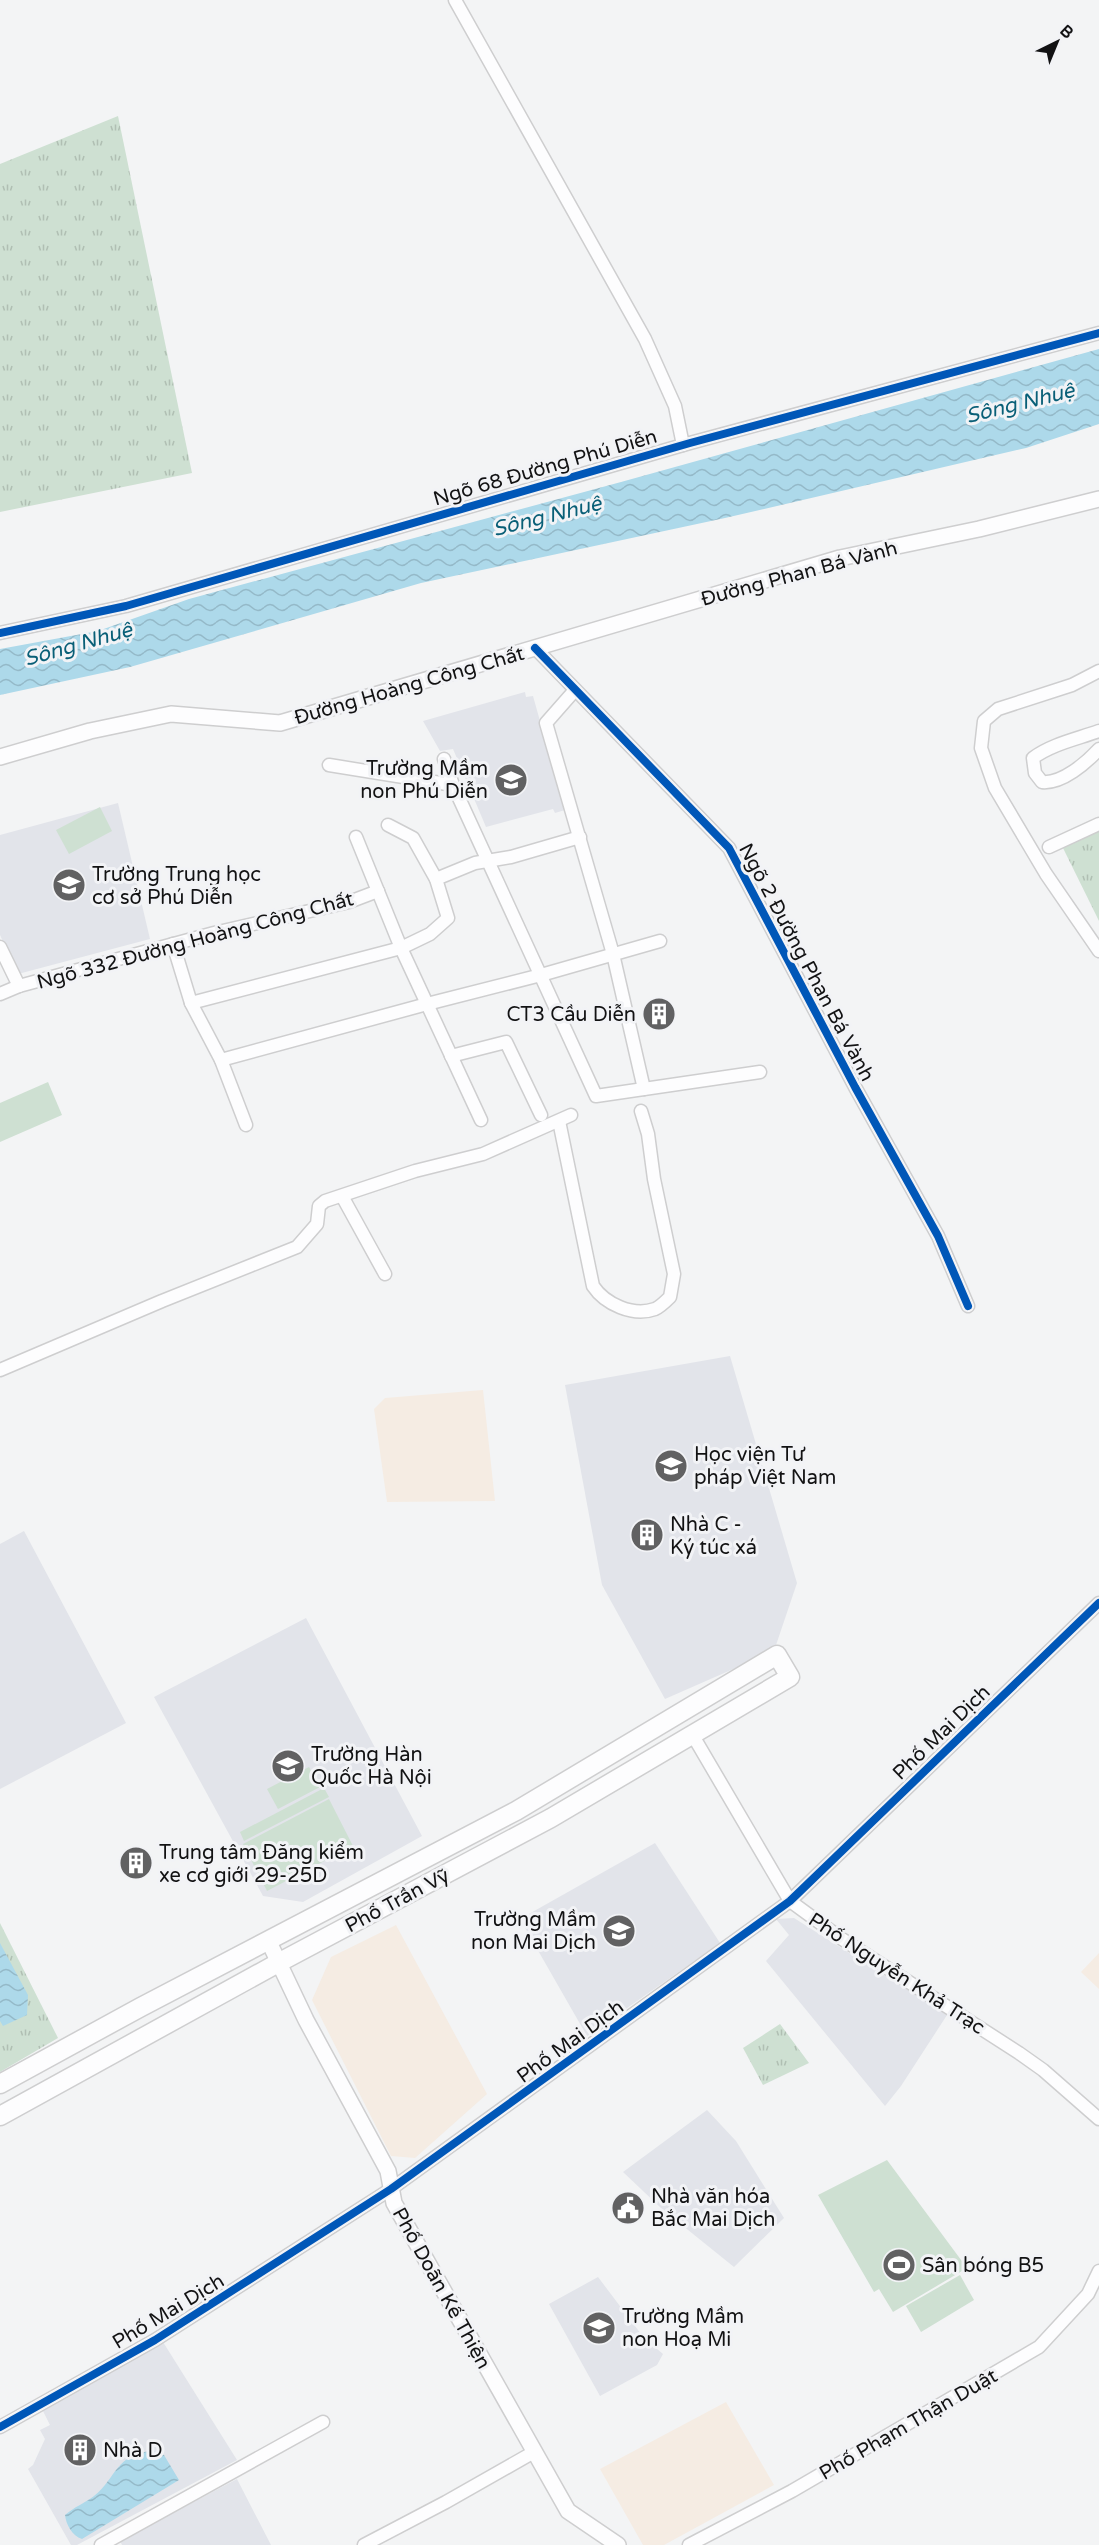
<svg xmlns="http://www.w3.org/2000/svg" width="1099" height="2545" font-family="'Varela Round',sans-serif">
<defs>
<pattern id="grass-tufts" width="24" height="20" patternUnits="userSpaceOnUse" patternTransform="scale(1.5)"><rect width="24" height="20" fill="#cee0d2"/><path d="M3 7l-1-3M5 7V3M7 7l1-3M15 17l-1-3M17 17v-4M19 17l1-3" fill="none" stroke="#b0bfb3"/></pattern>
<pattern id="water-waves" width="16" height="10" patternUnits="userSpaceOnUse" patternTransform="scale(1.5)"><rect width="16" height="10" fill="#add9ea"/><path d="M0 5q4-4 8 0t8 0" fill="none" stroke="#94b9c8"/></pattern>
</defs>
<rect width="100%" height="100%" fill="#f3f4f5"/>
<g fill="#f5ece3">
<polygon points="483,1390 495,1501 387,1502 374,1409 385,1398"/>
<polygon points="396,1925 487,2094 415,2158 391,2156 312,2000 331,1957"/>
<polygon points="1099,1953 1099,1989 1081,1972"/>
<polygon points="726,2402 774,2485 664,2545 643,2545 600,2469"/>
</g>
<g fill="#e2e4ea">
<polygon points="525,692 526,697 533,696 565,810 555,813 553,809 486,827 453,749 440,751 423,721"/>
<polygon points="118,803 150,939 18,974 0,935 0,835"/>
<polygon points="730,1356 797,1583 774,1651 665,1699 602,1585 565,1385"/>
<polygon points="24,1531 126,1723 0,1789 0,1544"/>
<polygon points="306,1618 422,1836 303,1902 263,1896 154,1697"/>
<polygon points="655,1843 720,1943 587,2036 520,1919"/>
<polygon points="794,1918 947,2015 901,2086 885,2106 766,1961 789,1935 776,1919"/>
<polygon points="707,2110 736,2141 784,2218 734,2267 662,2209 623,2172"/>
<polygon points="598,2277 644,2338 663,2354 657,2365 600,2396 549,2304"/>
<polygon points="163,2342 237,2460 77,2545 71,2545 28,2469 33,2465 45,2439 40,2430 50,2425 43,2411"/>
<polygon points="237,2479 271,2545 122,2545 120,2541"/>
</g>
<g fill="url(#grass-tufts)">
<polygon points="118,116 192,473 0,512 0,164"/>
<polygon points="1099,819 1099,921 1063,848"/>
<polygon points="0,1923 58,2038 0,2072"/>
<polygon points="780,2024 809,2063 763,2085 743,2048"/>
</g>
<g fill="#cee0d2">
<polygon points="100,807 112,831 69,854 56,830"/>
<polygon points="48,1082 62,1115 0,1142 0,1103"/>
<polygon points="309,1767 320,1787 278,1809 267,1789"/>
<polygon points="324,1788 329,1797 244,1841 240,1832"/>
<polygon points="329,1799 353,1846 267,1891 243,1844"/>
<polygon points="887,2160 967,2268 893,2312 879,2289 874,2292 818,2195"/>
<polygon points="960,2275 974,2300 921,2332 906,2306"/>
</g>
<g fill="url(#water-waves)">
<polygon points="1099,349 1099,424 1026,448 725,518 421,583 130,667 0,695 0,649 98,631 189,599 621,482"/>
<polygon points="0,1943 28,1995 27,2015 3,2026 0,2021"/>
<path d="M 152,2451 L 164,2455 L 179,2480 L 82,2539 C 72,2536 66,2524 65,2515 C 74,2507 85,2503 94,2496 C 116,2479 116,2453 152,2451 Z"/>
</g>
<g fill="none" stroke-linecap="round" stroke-linejoin="round">
<defs>
<g id="minor">
<polyline points="455,0 645,339 675,406 683,445"/>
<polyline points="0,633 126,606 690,443 1099,333"/>
<polyline points="535,648 729,848 855,1087 938,1236 968,1306"/>
<polyline points="1099,671 1072,685 998,709 984,721 981,748 995,788 1046,874 1099,951"/>
<polyline points="575,690 546,723 613,954 644,1089"/>
<path d="M 1099,731 C 1077,739 1052,744 1033,758 L 1035,773 L 1042,782 C 1062,784 1086,763 1099,749"/>
<polyline points="444,759 453,785 596,1096 760,1072"/>
<polyline points="329,765 453,785"/>
<polyline points="356,837 401,948 481,1120"/>
<polyline points="1049,847 1099,824"/>
<polyline points="436,879 475,863 511,857 580,837"/>
<polyline points="173,944 191,1003 221,1060 246,1125"/>
<polyline points="0,947 19,986"/>
<polyline points="0,994 19,986 214,933 349,902 378,891"/>
<polyline points="191,1003 401,948 430,934 448,918 436,879 413,838 388,825"/>
<polyline points="451,1056 506,1042 541,1115"/>
<polyline points="221,1060 427,1004 541,975 660,941"/>
<path d="M 559,1121 L 593,1286 C 605,1304 633,1317 655,1309 C 660,1307 666,1301 670,1297 L 674,1274 L 654,1179 L 648,1134 L 641,1111"/>
<polyline points="342,1196 385,1274"/>
<polyline points="0,1370 162,1301 297,1247 317,1224 319,1206 325,1201 415,1171 483,1154 571,1115"/>
<polyline points="692,1734 790,1901 842,1939 1019,2053 1043,2070 1099,2119"/>
<polyline points="0,2427 155,2340 391,2189 790,1901 1099,1603"/>
<polyline points="101,2545 323,2422"/>
<polyline points="364,2545 446,2502 534,2452"/>
<polyline points="689,2545 792,2491 1039,2347 1088,2294 1099,2271"/>
</g>
<g id="tertiary">
<polyline points="0,757 90,731 171,714 280,723 840,558 979,529 1099,499"/>
<polyline points="269,1942 306,2020 388,2171 394,2203 568,2511 618,2545"/>
</g>
<polyline id="secondary" points="0,2084 141,2007 516,1811 777,1655 790,1677 551,1818 278,1963 0,2116"/>
</defs>
<use href="#minor" stroke="#cececf" stroke-width="15"/>
<use href="#tertiary" stroke="#cececf" stroke-width="18"/>
<use href="#secondary" stroke="#cececf" stroke-width="21"/>
<use href="#minor" stroke="#fdfdfe" stroke-width="12"/>
<use href="#tertiary" stroke="#fdfdfe" stroke-width="15"/>
<use href="#secondary" stroke="#fdfdfe" stroke-width="18"/>
<defs>
<g id="cycleway">
<polyline points="0,633 126,606 690,443 1099,333"/>
<polyline points="535,648 729,848 855,1087 938,1236 968,1306"/>
<polyline points="0,2427 155,2340 391,2189 790,1901 1099,1603"/>
</g>
</defs>
<use href="#cycleway" stroke="#f2f3f6" stroke-width="11"/>
<use href="#cycleway" stroke="#0057b8" stroke-width="8"/>
</g>
<defs>
<symbol id="school-disc" viewBox="-11 -11 22 22"><circle r="9.5" fill="#616162" stroke="#f2f3f6"/><path d="M0-5L7-2L0 1L-7-2ZM-4 1L0 2.5L4 1V4Q0 6-4 4Z" fill="#fff"/></symbol>
<symbol id="building-disc" viewBox="-11 -11 22 22"><circle r="9.5" fill="#616162" stroke="#f2f3f6"/><path d="M-4-6H4V6H1V3H-1V6H-4ZM-2.5-4.3h1.7v1.8h-1.7ZM.8-4.3h1.7v1.8H.8ZM-2.5-1h1.7V.8h-1.7ZM.8-1h1.7V.8H.8Z" fill="#fff"/></symbol>
<symbol id="university-disc" viewBox="-11 -11 22 22"><circle r="9.5" fill="#616162" stroke="#f2f3f6"/><path d="M0-5L7-2L0 1L-7-2ZM-4 1L0 2.5L4 1V4Q0 6-4 4Z" fill="#fff"/></symbol>
<symbol id="civic-disc" viewBox="-11 -11 22 22"><circle r="9.5" fill="#616162" stroke="#f2f3f6"/><path d="M-.6-6.5H3V-4.5H.6V-3L4-1V1h2V6H-6V1h2V-1L-.6-3ZM-1.2 2.5V6h2.4V2.5Z" fill="#fff"/></symbol>
<symbol id="stadium-disc" viewBox="-11 -11 22 22"><circle r="9.5" fill="#616162" stroke="#f2f3f6"/><path d="M0-5a6.5 5 0 1 0 0 10a6.5 5 0 1 0 0-10ZM-3.5-1.8h7v3.6h-7Z" fill="#fff"/></symbol>
</defs>
<g fill-rule="evenodd">
<use href="#school-disc" x="492" y="761" width="38" height="38"/>
<use href="#school-disc" x="50" y="866" width="38" height="38"/>
<use href="#building-disc" x="640" y="995" width="38" height="38"/>
<use href="#university-disc" x="652" y="1447" width="38" height="38"/>
<use href="#building-disc" x="628" y="1516" width="38" height="38"/>
<use href="#school-disc" x="269" y="1747" width="38" height="38"/>
<use href="#building-disc" x="117" y="1844" width="38" height="38"/>
<use href="#school-disc" x="600" y="1912" width="38" height="38"/>
<use href="#civic-disc" x="609" y="2189" width="38" height="38"/>
<use href="#stadium-disc" x="880" y="2246" width="38" height="38"/>
<use href="#school-disc" x="580" y="2309" width="38" height="38"/>
<use href="#building-disc" x="61" y="2431" width="38" height="38"/>
</g>
<g text-anchor="middle" stroke-width="6" stroke-linejoin="round" paint-order="stroke">
<g font-size="20" fill="#121213" stroke="#f2f3f6">
<text transform="translate(545 467) rotate(-16)" y="7">Ngõ 68 Đường Phú Diễn</text>
<text transform="translate(799 573) rotate(-15)" y="7">Đường Phan Bá Vành</text>
<text transform="translate(409 685) rotate(-16)" y="7">Đường Hoàng Công Chất</text>
<text transform="translate(195 940) rotate(-15)" y="7">Ngõ 332 Đường Hoàng Công Chất</text>
<text transform="translate(807 962) rotate(62)" y="7">Ngõ 2 Đường Phan Bá Vành</text>
<text transform="translate(941 1732) rotate(-44)" y="7">Phố Mai Dịch</text>
<text transform="translate(397 1900) rotate(-28)" y="7">Phố Trần Vỹ</text>
<text transform="translate(897 1973) rotate(33)" y="7">Phố Nguyễn Khả Trạc</text>
<text transform="translate(570 2041) rotate(-36)" y="7">Phố Mai Dịch</text>
<text transform="translate(442 2288) rotate(61)" y="7">Phố Doãn Kế Thiện</text>
<text transform="translate(168 2311) rotate(-31)" y="7">Phố Mai Dịch</text>
<text transform="translate(908 2424) rotate(-30)" y="7">Phố Phạm Thận Duật</text>
</g>
<g font-size="20" fill="#121213" stroke="#f2f3f6" text-anchor="start">
<text x="488" y="775" text-anchor="end">Trường Mầm<tspan x="488" dy="23">non Phú Diễn</tspan></text>
<text x="92" y="881">Trường Trung học<tspan x="92" dy="23">cơ sở Phú Diễn</tspan></text>
<text x="636" y="1021" text-anchor="end">CT3 Cầu Diễn</text>
<text x="694" y="1461">Học viện Tư<tspan x="694" dy="23">pháp Việt Nam</tspan></text>
<text x="670" y="1531">Nhà C -<tspan x="670" dy="23">Ký túc xá</tspan></text>
<text x="311" y="1761">Trường Hàn<tspan x="311" dy="23">Quốc Hà Nội</tspan></text>
<text x="159" y="1859">Trung tâm Đăng kiểm<tspan x="159" dy="23">xe cơ giới 29-25D</tspan></text>
<text x="596" y="1926" text-anchor="end">Trường Mầm<tspan x="596" dy="23">non Mai Dịch</tspan></text>
<text x="651" y="2203">Nhà văn hóa<tspan x="651" dy="23">Bắc Mai Dịch</tspan></text>
<text x="922" y="2272">Sân bóng B5</text>
<text x="622" y="2323">Trường Mầm<tspan x="622" dy="23">non Hoạ Mi</tspan></text>
<text x="103" y="2457">Nhà D</text>
</g>
<g font-size="21" font-style="italic" fill="#095f77" stroke="#f2f3f6">
<text transform="translate(1020 403) rotate(-14)" y="7">Sông Nhuệ</text>
<text transform="translate(547 516) rotate(-14)" y="7">Sông Nhuệ</text>
<text transform="translate(78 644) rotate(-16)" y="7">Sông Nhuệ</text>
</g>
</g>
<g transform="translate(1057 42) rotate(43)" stroke="#f2f3f6" stroke-width="4.5" paint-order="stroke">
<path d="M0-4.5L10 22L0 15L-10 22Z" fill="#121213"/>
<text y="-9" font-size="16" font-weight="bold" text-anchor="middle" fill="#121213">B</text>
</g>
</svg>
